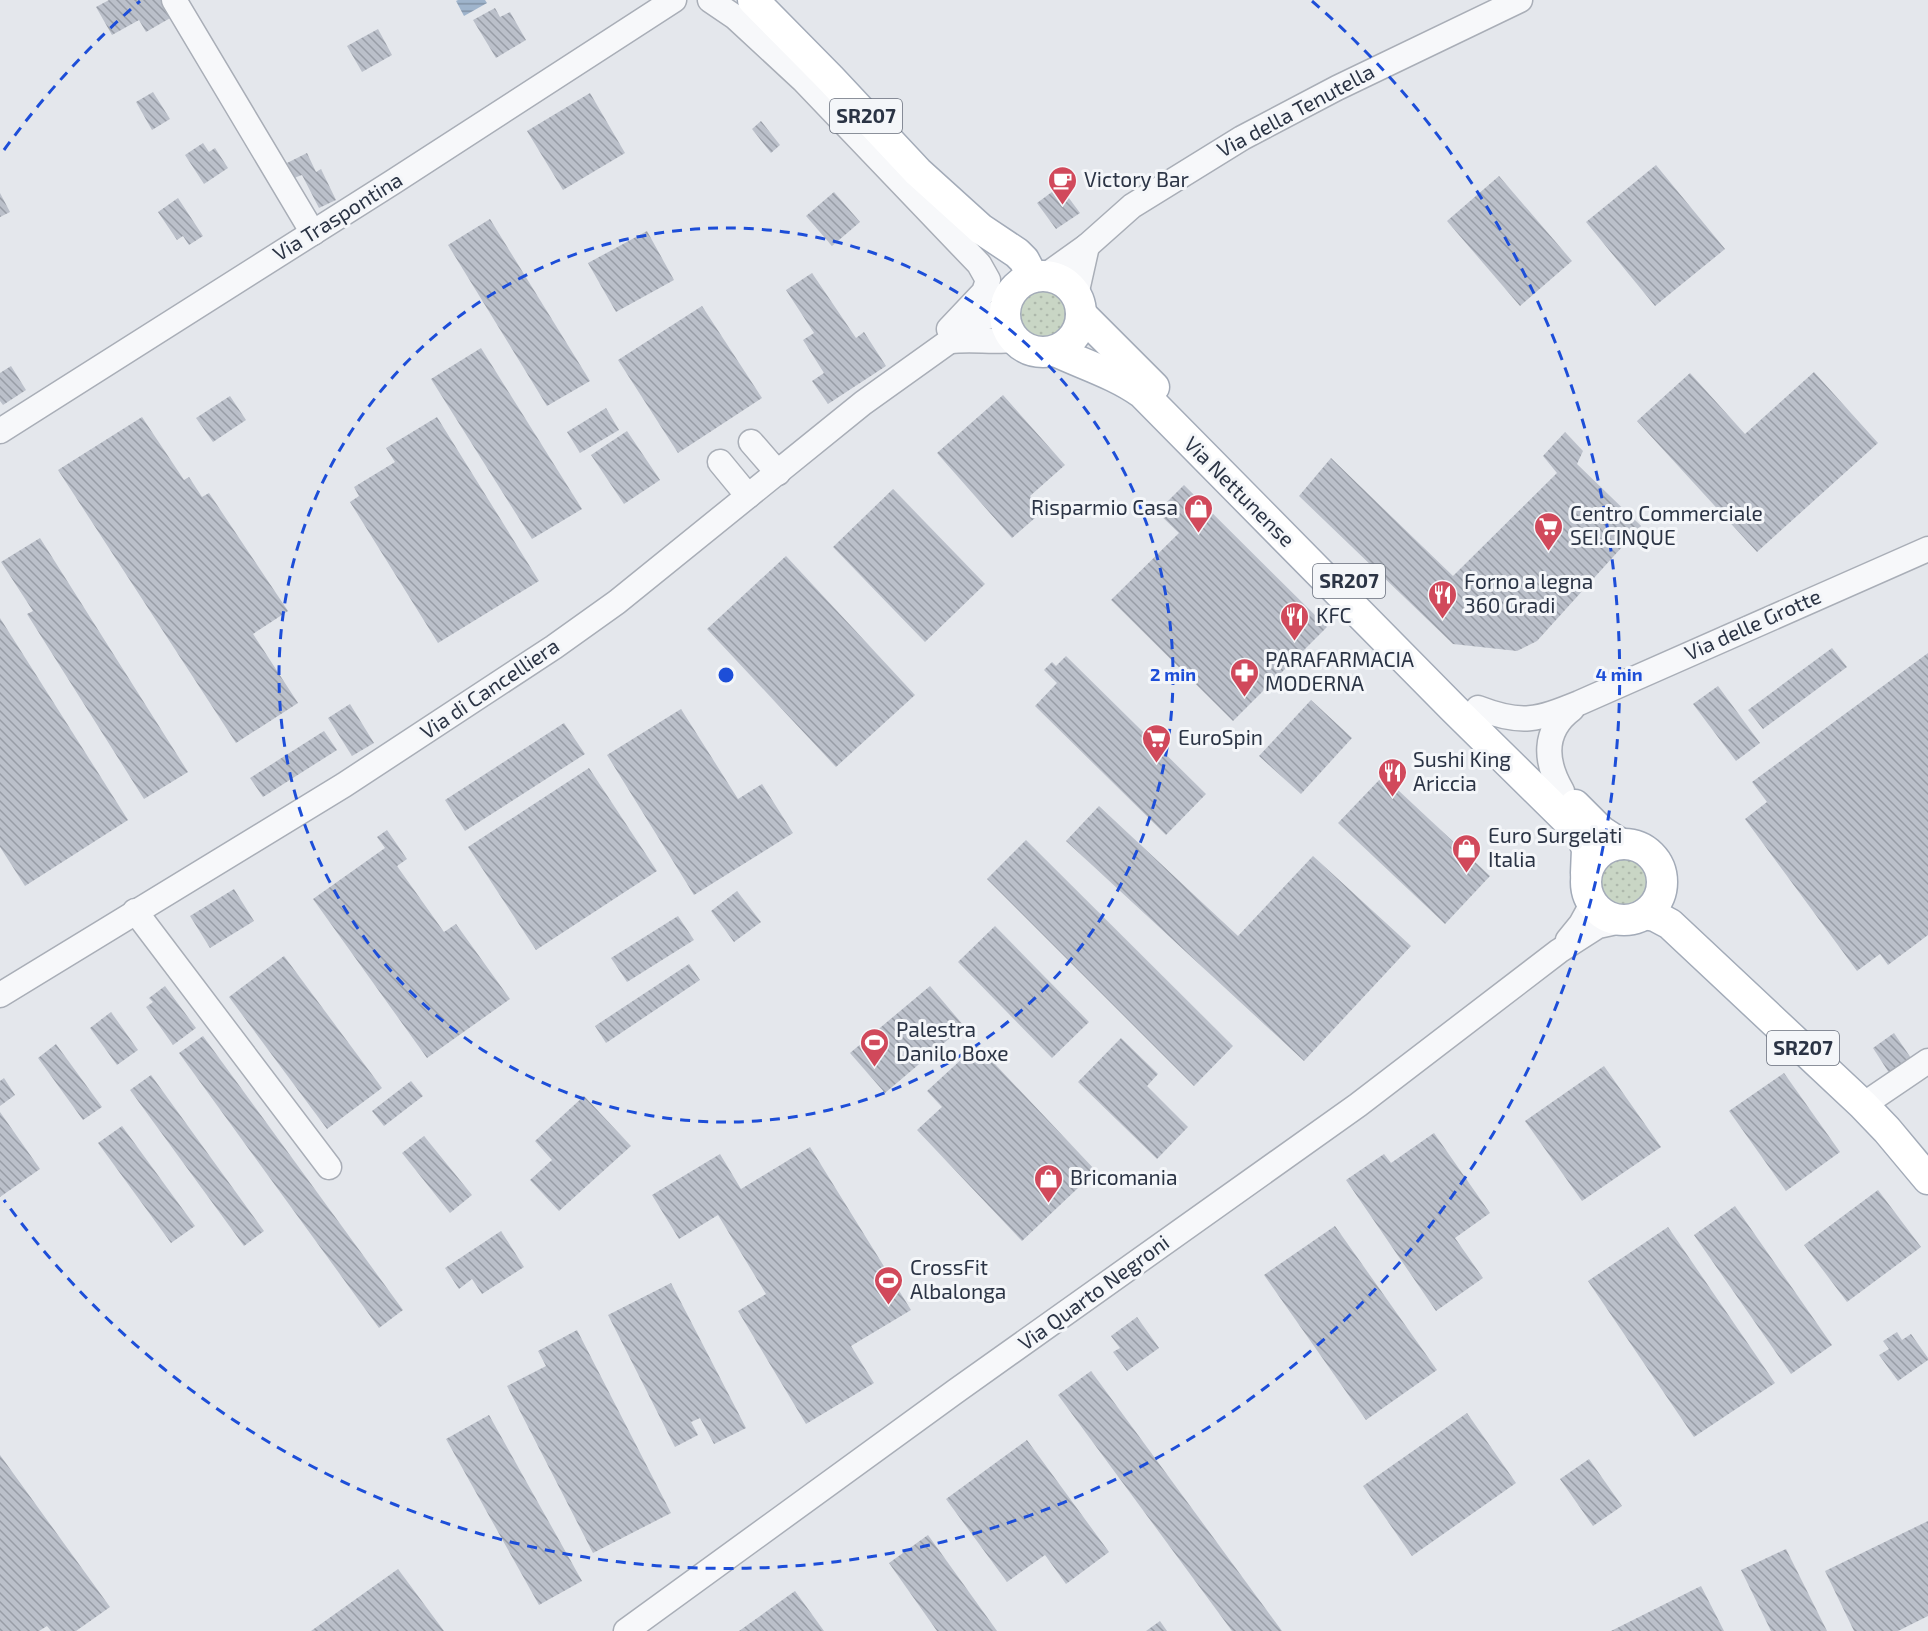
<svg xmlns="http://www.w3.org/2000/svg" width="1928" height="1631" font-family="'Exo 2',sans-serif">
<defs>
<pattern id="grass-dots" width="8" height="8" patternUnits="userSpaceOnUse" patternTransform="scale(1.5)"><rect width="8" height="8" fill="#c9d6c5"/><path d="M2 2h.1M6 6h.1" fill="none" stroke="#adb8ab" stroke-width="1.8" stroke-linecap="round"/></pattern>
<pattern id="water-rules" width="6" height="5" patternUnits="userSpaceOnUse" patternTransform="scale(1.5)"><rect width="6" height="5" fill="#9fb4cc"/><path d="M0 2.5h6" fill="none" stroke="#8293a7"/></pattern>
<pattern id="building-back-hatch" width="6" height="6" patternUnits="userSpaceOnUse" patternTransform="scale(1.5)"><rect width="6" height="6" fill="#bbc0ca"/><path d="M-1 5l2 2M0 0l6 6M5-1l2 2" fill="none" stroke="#989da6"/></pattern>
</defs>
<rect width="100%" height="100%" fill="#e4e7ec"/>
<g fill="url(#grass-dots)">
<circle cx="1044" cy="313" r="28"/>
<path d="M 1626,847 C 1637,850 1647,853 1653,863 C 1664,880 1657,906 1637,914 C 1632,916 1624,914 1619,914 C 1604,912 1596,909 1591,894 C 1588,886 1590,881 1593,872 C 1599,852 1606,849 1626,847 Z"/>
</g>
<polygon fill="url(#water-rules)" points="458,0 485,0 487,3 464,16 456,1"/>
<g fill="url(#building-back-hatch)">
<polygon points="109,0 162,0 172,17 146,32 139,20 112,35 96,7"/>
<polygon points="495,8 500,17 510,12 526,40 496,58 473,20"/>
<polygon points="378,29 392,55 362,72 347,46"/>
<polygon points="153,92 170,119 152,130 136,102"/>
<polygon points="590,93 625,153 563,190 527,131"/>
<polygon points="761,121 780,145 771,153 752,129"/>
<polygon points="203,143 209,152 215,148 228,168 204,184 185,155"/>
<polygon points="307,153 316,172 321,169 336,200 319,208 302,175 294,178 287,163"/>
<polygon points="1656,165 1725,249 1655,306 1586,222"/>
<polygon points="1499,176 1572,261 1520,306 1447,221"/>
<polygon points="1060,186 1080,213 1056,229 1037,203"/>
<polygon points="834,192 860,222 832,246 806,216"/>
<polygon points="0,193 10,212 0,217"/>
<polygon points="178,198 203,236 189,245 183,236 177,240 158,212"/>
<polygon points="490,219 590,381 547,406 448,245"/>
<polygon points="647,231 674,280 616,312 588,263"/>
<polygon points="812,273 856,338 864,332 886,366 828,404 812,381 824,373 803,340 814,333 786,290"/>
<polygon points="702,306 762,398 678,453 618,360"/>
<polygon points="481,348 582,509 532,539 431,379"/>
<polygon points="11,366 26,390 3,405 0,401 0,373"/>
<polygon points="1814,372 1878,443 1757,552 1637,421 1690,373 1745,434"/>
<polygon points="1003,395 1065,465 1030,496 1043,511 1012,538 937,453"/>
<polygon points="230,396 246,420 213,442 196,418"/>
<polygon points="606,408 619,430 580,453 567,432"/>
<polygon points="142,417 184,480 189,477 202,497 209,493 288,611 253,634 298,703 236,743 58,470"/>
<polygon points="437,417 539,581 438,643 350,502 359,496 354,487 395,462 386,448"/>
<polygon points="627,431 660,480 624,504 591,455"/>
<polygon points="1565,432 1583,451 1577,464 1641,526 1537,641 1517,651 1453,644 1299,496 1331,458 1453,576 1557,473 1543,456"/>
<polygon points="1184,485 1327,627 1233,721 1111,600 1179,533 1157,512"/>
<polygon points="893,489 985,584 925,642 833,547"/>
<polygon points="40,538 188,772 144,799 27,614 33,611 1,562"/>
<polygon points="786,556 915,695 836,767 707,629"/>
<polygon points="0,618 128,820 25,886 0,847"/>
<polygon points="1832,648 1847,667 1763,729 1748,710"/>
<polygon points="1928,653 1928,935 1888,965 1880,954 1857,971 1745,819 1767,802 1752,782"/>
<polygon points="1066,656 1206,794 1166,835 1035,706 1057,683 1044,670 1052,662 1056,666"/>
<polygon points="1718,686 1760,743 1736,761 1693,704"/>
<polygon points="1311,700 1352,738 1301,794 1259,756"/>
<polygon points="350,704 374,743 352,756 328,718"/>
<polygon points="681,709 738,799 762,784 793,833 694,895 607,755"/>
<polygon points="564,723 585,754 465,831 445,800"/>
<polygon points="324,731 337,750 263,797 250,778"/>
<polygon points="589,768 657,871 536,950 468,847"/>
<polygon points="1383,776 1490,876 1445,924 1338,823"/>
<polygon points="1099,806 1238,936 1313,856 1411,946 1304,1061 1066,841"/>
<polygon points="387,830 407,859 397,866 444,932 456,924 510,999 427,1058 313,899 385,848 377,837"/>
<polygon points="1026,840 1233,1046 1194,1086 987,879"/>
<polygon points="234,889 254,921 210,948 190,916"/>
<polygon points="737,891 761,922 734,942 711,911"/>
<polygon points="678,916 694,940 627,982 611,958"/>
<polygon points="995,926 1089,1022 1052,1058 958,962"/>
<polygon points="284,956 382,1088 327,1129 229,997"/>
<polygon points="689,964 700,980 606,1043 595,1026"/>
<polygon points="165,986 196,1028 173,1045 146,1007 153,1002 149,998"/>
<polygon points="930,986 964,1026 885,1093 850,1053"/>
<polygon points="111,1012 138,1050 117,1065 90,1028"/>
<polygon points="1894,1033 1915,1064 1893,1079 1873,1048"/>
<polygon points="203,1036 403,1310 379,1328 179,1053"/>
<polygon points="1121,1038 1158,1074 1147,1086 1188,1127 1157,1159 1078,1082"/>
<polygon points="56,1044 102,1107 83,1120 38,1058"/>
<polygon points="977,1045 1096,1171 1022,1241 917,1130 942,1107 927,1091"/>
<polygon points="1604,1066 1661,1147 1582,1201 1525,1121"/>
<polygon points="1784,1073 1840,1152 1786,1191 1729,1111"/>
<polygon points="151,1075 264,1231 244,1246 130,1090"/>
<polygon points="4,1078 15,1095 0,1106 0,1081"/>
<polygon points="411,1081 423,1096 384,1126 372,1111"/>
<polygon points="584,1096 631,1146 559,1211 530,1180 552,1160 535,1141"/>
<polygon points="0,1112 40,1169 0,1197"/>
<polygon points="122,1126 195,1226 171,1243 98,1143"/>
<polygon points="1434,1133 1490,1213 1455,1238 1483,1278 1436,1311 1346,1180 1384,1154 1391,1163"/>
<polygon points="424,1136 472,1195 450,1213 402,1153"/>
<polygon points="810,1147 911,1310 851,1346 874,1383 806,1424 738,1311 766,1294 718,1215 679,1239 652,1195 720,1154 741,1189"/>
<polygon points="1878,1190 1921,1247 1847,1302 1804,1245"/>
<polygon points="1735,1206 1832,1345 1791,1374 1694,1235"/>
<polygon points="1335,1226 1437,1370 1366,1420 1264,1275"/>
<polygon points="1668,1227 1775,1383 1694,1437 1588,1281"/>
<polygon points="501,1231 524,1267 482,1294 472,1279 459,1289 445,1268"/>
<polygon points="671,1283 746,1428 714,1444 700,1418 691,1422 698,1435 675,1447 608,1315"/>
<polygon points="1137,1317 1159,1348 1127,1371 1113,1352 1120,1348 1111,1336"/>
<polygon points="577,1330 671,1513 593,1553 507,1386 546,1366 538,1351"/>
<polygon points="1897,1332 1902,1340 1911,1334 1928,1358 1928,1360 1898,1381 1879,1355 1889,1349 1883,1341"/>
<polygon points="1091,1371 1282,1631 1232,1631 1058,1395"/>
<polygon points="1467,1413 1516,1483 1412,1556 1363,1486"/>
<polygon points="489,1415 582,1581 539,1605 446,1439"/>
<polygon points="1027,1440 1109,1552 1066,1584 1045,1555 1007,1582 946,1499"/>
<polygon points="0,1455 110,1607 76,1631 51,1631 47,1626 39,1631 0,1631"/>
<polygon points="1589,1459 1622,1506 1593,1526 1560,1479"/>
<polygon points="1928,1521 1928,1616 1898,1631 1854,1631 1825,1571"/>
<polygon points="928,1535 997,1631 937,1631 889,1563"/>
<polygon points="1786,1549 1827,1631 1771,1631 1741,1570"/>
<polygon points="398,1569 444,1631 311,1631"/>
<polygon points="1701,1586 1724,1631 1611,1631"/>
<polygon points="795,1591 824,1631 739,1631"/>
<polygon points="1160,1621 1167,1631 1146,1631"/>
</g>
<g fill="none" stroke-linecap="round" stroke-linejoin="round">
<defs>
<g id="minor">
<polyline points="174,0 313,233"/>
<polyline points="710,0 735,17 803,80 979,264 988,280 984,292 949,329"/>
<polyline points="1045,276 1087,246 1132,206 1242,138 1337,88 1520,0"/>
<polyline points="1076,295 1087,246"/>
<path d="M 950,341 C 972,339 993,342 1014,340"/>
<polyline points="0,431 393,182 674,0"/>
<polyline points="751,442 778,473"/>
<polyline points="720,462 748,496"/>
<path d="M 1478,708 C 1522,725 1537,720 1579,703 L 1928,549"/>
<path d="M 1562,791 C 1545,762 1542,731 1572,709"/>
<polyline points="135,911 329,1167"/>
<polyline points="1568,940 1581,924 1592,904"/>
<polyline points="0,995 344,785 554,647 617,602 863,403 979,320 1004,310"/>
<polyline points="1863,1105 1928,1061"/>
<polyline points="626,1631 956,1391 1358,1105 1559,951 1598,926 1626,920"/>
</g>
<g id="major">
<polyline points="753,0 830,78 918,172 981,229 1017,253 1024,260 1033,277"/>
<circle cx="1043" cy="314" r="38"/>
<polyline points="1081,314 1154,387"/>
<path d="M 1055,351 C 1085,365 1115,374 1142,393 L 1454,709 L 1580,833 L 1587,849 L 1586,873"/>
<polyline points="1575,805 1601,831 1621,844"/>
<circle cx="1624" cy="882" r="38"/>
<polyline points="1645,914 1655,916 1670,924 1863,1105 1887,1130 1928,1179"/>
</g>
</defs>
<use href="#minor" stroke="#a9aeb7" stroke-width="27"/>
<use href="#major" stroke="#a3abb8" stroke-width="33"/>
<use href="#minor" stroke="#f7f8fa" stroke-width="24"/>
<use href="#major" stroke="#fff" stroke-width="30"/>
</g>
<g fill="none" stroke="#1d4ed8" stroke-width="3" stroke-dasharray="10 8">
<circle cx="726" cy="675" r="447"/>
<path d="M4 150A893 893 0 0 1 140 1M1312 1A893 893 0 1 1 4 1200"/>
</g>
<defs>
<symbol id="cafe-pin" viewBox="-11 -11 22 30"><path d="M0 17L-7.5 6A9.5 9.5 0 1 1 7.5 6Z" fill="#d1495b" stroke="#f4f6f9"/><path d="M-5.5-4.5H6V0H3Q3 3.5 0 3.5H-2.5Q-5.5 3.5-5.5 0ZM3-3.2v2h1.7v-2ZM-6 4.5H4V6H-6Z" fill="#fff"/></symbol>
<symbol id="shop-pin" viewBox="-11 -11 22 30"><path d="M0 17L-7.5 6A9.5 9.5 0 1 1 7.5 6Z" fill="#d1495b" stroke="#f4f6f9"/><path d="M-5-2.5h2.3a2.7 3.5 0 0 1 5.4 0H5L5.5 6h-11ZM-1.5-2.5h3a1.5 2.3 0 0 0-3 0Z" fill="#fff"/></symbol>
<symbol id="supermarket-pin" viewBox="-11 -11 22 30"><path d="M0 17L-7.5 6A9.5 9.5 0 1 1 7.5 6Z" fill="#d1495b" stroke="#f4f6f9"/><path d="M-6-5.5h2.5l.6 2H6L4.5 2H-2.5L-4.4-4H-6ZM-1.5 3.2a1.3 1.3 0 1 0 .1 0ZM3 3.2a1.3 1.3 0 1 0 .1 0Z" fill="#fff"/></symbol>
<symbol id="restaurant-pin" viewBox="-11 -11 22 30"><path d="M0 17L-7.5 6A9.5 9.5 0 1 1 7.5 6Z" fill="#d1495b" stroke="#f4f6f9"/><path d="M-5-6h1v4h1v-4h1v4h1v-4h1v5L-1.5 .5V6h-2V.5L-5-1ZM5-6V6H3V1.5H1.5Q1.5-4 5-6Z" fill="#fff"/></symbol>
<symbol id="pharmacy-pin" viewBox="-11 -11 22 30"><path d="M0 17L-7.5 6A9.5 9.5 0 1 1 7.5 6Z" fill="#d1495b" stroke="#f4f6f9"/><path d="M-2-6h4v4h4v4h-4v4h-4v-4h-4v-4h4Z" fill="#fff"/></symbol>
<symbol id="stadium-pin" viewBox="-11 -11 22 30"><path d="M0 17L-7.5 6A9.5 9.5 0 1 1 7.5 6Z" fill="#d1495b" stroke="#f4f6f9"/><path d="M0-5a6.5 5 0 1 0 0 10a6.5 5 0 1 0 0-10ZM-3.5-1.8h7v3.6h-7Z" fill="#fff"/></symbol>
</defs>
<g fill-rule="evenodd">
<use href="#cafe-pin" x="1046" y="164" width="33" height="45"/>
<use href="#shop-pin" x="1182" y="492" width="33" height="45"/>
<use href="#supermarket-pin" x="1532" y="510" width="33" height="45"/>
<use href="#restaurant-pin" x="1426" y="578" width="33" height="45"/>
<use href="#restaurant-pin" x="1278" y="600" width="33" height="45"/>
<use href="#pharmacy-pin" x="1228" y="656" width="33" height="45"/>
<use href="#supermarket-pin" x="1140" y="722" width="33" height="45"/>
<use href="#restaurant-pin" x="1376" y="756" width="33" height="45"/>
<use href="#shop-pin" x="1450" y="832" width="33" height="45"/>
<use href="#stadium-pin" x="858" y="1026" width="33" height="45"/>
<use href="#shop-pin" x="1032" y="1162" width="33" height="45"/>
<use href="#stadium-pin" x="872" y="1264" width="33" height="45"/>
</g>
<g text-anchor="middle" stroke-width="6" stroke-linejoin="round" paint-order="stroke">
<g fill="#f4f6f9" stroke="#676e7b" stroke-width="1.5">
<rect x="830" y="99" width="72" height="34" rx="4.5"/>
<rect x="1313" y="564" width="72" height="34" rx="4.5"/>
<rect x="1767" y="1031" width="72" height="34" rx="4.5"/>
</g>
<g font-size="20" font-weight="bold" fill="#2b3445">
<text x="866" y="123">SR207</text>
<text x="1349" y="588">SR207</text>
<text x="1803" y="1055">SR207</text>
</g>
<g font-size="21" fill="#2b3445" stroke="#f4f6f9">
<text transform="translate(1296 111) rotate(-28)" y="7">Via della Tenutella</text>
<text transform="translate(338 217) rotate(-32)" y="7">Via Traspontina</text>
<text transform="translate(1239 492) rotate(45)" y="7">Via Nettunense</text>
<text transform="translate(1753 625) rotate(-24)" y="7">Via delle Grotte</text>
<text transform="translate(490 689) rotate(-34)" y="7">Via di Cancelliera</text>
<text transform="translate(1094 1293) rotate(-36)" y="7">Via Quarto Negroni</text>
</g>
<g font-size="21" fill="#2b3445" stroke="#f4f6f9" text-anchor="start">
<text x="1084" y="187">Victory Bar</text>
<text x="1178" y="515" text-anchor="end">Risparmio Casa</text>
<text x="1570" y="521">Centro Commerciale<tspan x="1570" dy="24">SEI.CINQUE</tspan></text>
<text x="1464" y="589">Forno a legna<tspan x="1464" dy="24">360 Gradi</tspan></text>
<text x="1316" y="623">KFC</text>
<text x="1265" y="667">PARAFARMACIA<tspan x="1265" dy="24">MODERNA</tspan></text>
<text x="1178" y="745">EuroSpin</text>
<text x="1413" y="767">Sushi King<tspan x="1413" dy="24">Ariccia</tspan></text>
<text x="1488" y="843">Euro Surgelati<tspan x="1488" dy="24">Italia</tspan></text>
<text x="896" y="1037">Palestra<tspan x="896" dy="24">Danilo Boxe</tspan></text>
<text x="1070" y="1185">Bricomania</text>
<text x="910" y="1275">CrossFit<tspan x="910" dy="24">Albalonga</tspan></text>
</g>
</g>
<circle cx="726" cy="675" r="9" fill="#1d4ed8" stroke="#f4f6f9" stroke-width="3"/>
<g font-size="18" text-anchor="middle" font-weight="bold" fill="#1d4ed8" stroke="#f4f6f9" stroke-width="6" stroke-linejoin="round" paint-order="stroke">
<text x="1173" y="681">2 min</text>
<text x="1619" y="681">4 min</text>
</g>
</svg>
